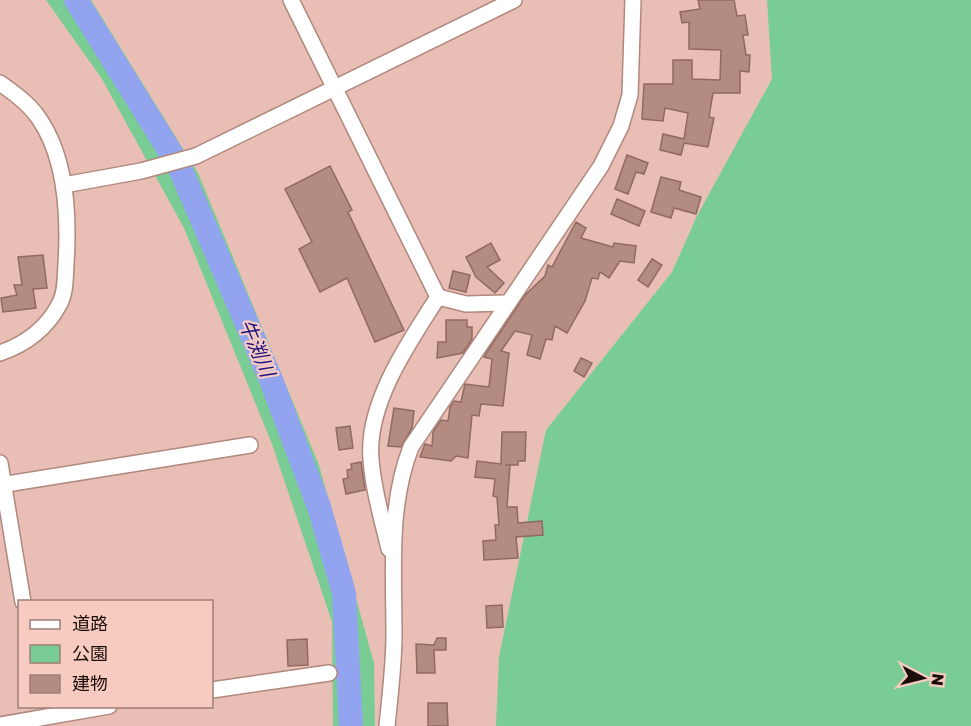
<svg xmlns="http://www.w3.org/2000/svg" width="971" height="726" font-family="'Golos Text','Noto Sans JP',sans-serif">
<rect width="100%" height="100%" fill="#e9beb4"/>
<g fill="#7acc95">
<polygon points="46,0 91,0 198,173 319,465 374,663 375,726 333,726 332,622 272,444 184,228 102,79"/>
<polygon points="767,0 971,0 971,726 496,726 499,657 546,430 672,272 697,216 772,79"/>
</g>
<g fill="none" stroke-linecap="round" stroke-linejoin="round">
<polyline stroke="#92a4f0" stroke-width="24" points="76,0 179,166 271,380 319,507 344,593 351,726"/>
</g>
<g fill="#b48b81" stroke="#906960" stroke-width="1.5">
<polygon points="698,0 734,0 737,16 745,15 748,35 743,35 746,55 750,55 749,72 740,71 740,93 713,93 709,117 714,118 708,147 684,143 681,155 660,150 663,134 684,139 688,113 665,108 663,121 642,119 644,84 673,84 673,60 692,60 692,79 720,80 721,50 689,49 689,22 682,23 680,12 700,9"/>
<polygon points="627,155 648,163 644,174 636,172 628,194 615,189"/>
<polygon points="330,166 352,210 348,212 404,330 375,342 347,278 320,292 299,249 312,242 285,189"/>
<polygon points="661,177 681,182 679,190 701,197 696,214 674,208 671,218 651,212"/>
<polygon points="617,199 645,211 639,226 611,214"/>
<polygon points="576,222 586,228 581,238 613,247 614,243 636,246 634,263 620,261 609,278 600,272 598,279 592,278 585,301 567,333 555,326 552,340 546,339 540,359 527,355 532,335 515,331 501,351 509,353 503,406 481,404 479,416 472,415 468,458 456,456 451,461 420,457 425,444 432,446 433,432 441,420 448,421 450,407 454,401 461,402 465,384 489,387 492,359 484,357 485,355 525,295 545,276 548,265 552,267"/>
<polygon points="491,243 500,260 487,267 504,283 495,293 476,277 466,257"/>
<polygon points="43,255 47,288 33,289 36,308 3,312 1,298 17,295 14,285 22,285 18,257"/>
<polygon points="652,259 662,265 648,287 638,280"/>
<polygon points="453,271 470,275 466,292 449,288"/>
<polygon points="446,320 467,320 467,327 472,327 472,339 463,353 437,358 438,342 446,342"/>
<polygon points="581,358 592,363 584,377 574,371"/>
<polygon points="394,408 414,411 412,428 401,447 388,446"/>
<polygon points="350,426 353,448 339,450 336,428"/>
<polygon points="502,432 526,432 525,461 518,461 518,465 505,465 510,465 507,507 517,507 518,523 542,521 543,535 516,537 518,558 484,560 483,541 496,540 495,525 499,525 497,497 493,496 495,479 475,477 477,461 501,464"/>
<polygon points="361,462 365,490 346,494 343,479 348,478 347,470 352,469 351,464"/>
<polygon points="502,605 503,627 487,628 486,606"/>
<polygon points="437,638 446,638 446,650 434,650 435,673 417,673 416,644 434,645"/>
<polygon points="307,639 308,665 288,666 287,640"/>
<polygon points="428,703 447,703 448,726 428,726"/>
</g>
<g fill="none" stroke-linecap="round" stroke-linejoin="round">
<defs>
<g id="minor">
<polyline points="291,0 438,297"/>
<path d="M 0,83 C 14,93 28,103 38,117 C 67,158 69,216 66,264 C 65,277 66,293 59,305 C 46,329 26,344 0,353"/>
<polyline points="64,185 141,171 196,156 514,0"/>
<polyline points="438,297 466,304 506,303"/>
<polyline points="0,463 23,602"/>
<polyline points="0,485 250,445"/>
<path d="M 389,549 C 382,519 373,489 371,459 C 366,404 409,342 438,297"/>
<polyline points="212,690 329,673"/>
<polyline points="0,725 109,706"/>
<path d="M 387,726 C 390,695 394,665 394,634 C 394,571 388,506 411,447 L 601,166 L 621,126 L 630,95 L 633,0"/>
</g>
</defs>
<use href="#minor" stroke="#b0887e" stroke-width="18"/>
<use href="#minor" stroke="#fff" stroke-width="15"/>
</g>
<g text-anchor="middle" stroke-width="4.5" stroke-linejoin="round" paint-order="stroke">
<g font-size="20" font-style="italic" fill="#1e1483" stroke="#f7cbc0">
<text transform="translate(257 348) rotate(67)" y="7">牛渕川</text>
</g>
</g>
<rect x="18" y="600" width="195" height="108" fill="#f7cbc0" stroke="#9f7f77" stroke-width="1.5"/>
<rect x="30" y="620" width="30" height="9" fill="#ffffff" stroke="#9f7f77" stroke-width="1.5"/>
<text x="72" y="630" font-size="18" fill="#1b0d0a">道路</text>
<rect x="30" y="645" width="30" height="18" fill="#7acc95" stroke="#9f7f77" stroke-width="1.5"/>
<text x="72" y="660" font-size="18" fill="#1b0d0a">公園</text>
<rect x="30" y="675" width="30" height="18" fill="#b48b81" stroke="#9f7f77" stroke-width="1.5"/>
<text x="72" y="690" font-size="18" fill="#1b0d0a">建物</text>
<g transform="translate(923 678) rotate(97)" stroke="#f7cbc0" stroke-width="4.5" paint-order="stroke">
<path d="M0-4.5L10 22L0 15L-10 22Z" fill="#1b0d0a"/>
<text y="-9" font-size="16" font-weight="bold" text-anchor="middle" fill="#1b0d0a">N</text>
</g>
</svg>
